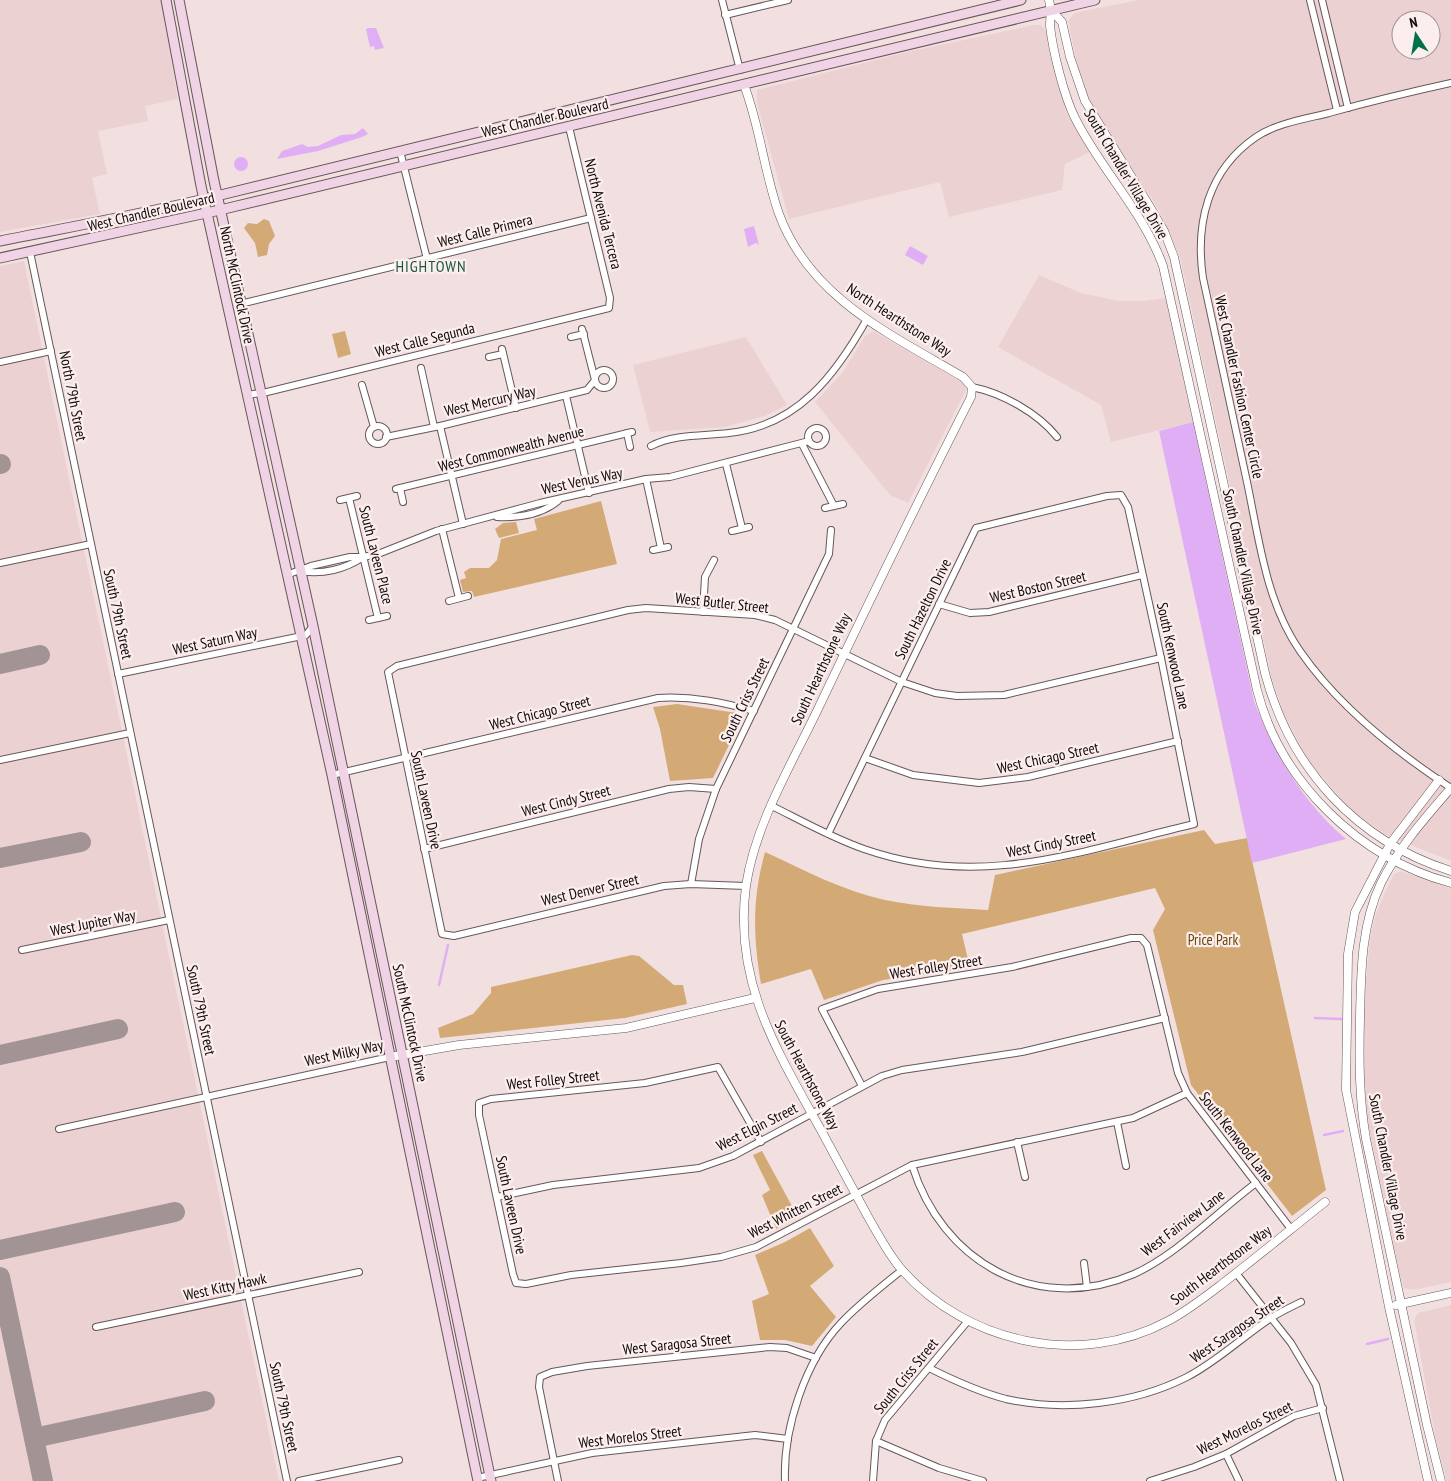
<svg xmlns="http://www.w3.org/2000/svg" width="1451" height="1481" font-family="'PT Sans Narrow',sans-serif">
<rect width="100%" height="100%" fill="#f2e0e0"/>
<g fill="#ecd1d3" fill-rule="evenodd">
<polygon points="0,0 161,0 178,99 145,106 148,121 98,131 107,174 92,178 100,214 0,232"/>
<path d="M 1139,0 L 1451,0 L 1451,861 L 1386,835 L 1352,811 L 1309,762 L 1283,712 L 1272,679 L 1180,257 L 1159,210 L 1099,118 L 1089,99 L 1077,63 L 1068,21 L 1074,13 ZM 1401,20 L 1431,20 L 1431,50 L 1401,50 Z"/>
<polygon points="1034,25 1041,25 1046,31 1066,112 1090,152 1065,164 1062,190 949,217 940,182 789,219 757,103 757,90 907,52"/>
<polygon points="24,261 80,531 279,1481 0,1481 0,266"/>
<polygon points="1039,275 1081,293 1119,301 1142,301 1167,298 1193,422 1111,442 1101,405 998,347"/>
<polygon points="873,331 957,379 965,385 966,390 908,503 890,495 815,402 843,372 865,336"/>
<polygon points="746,337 787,405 765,416 725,427 650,432 633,365"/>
<polygon points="1401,871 1451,889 1451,1282 1413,1290 1404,1288 1400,1276 1364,1104 1363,1077 1364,1000 1370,939 1375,917 1385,892 1394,874"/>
<polygon points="1451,1305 1451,1481 1447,1481 1436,1441 1414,1320 1418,1313"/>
</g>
<g fill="#d3aa75">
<polygon points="264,219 269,221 275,236 269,244 267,255 258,257 255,243 244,228 248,223 257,224"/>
<polygon points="345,331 351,354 338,358 332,334"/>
<polygon points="601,501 617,564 474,597 472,591 463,592 460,580 466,578 464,572 470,568 489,568 497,560 501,539 537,530 534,519"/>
<polygon points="516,522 519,533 499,538 495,529 503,523"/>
<polygon points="677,704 737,713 742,718 713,778 670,781 660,729 653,707"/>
<path d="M 1204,830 L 1215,844 L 1247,838 L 1326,1190 L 1292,1216 L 1191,1085 L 1153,930 L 1165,909 L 1155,888 L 962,934 L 970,968 L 883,980 L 824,1000 L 811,969 L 761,984 C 753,936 752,900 765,852 C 804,870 843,891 885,900 C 919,907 954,908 988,910 L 995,875 Z"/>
<polygon points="632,955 639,956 674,985 683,985 687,1004 625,1018 440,1038 438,1028 473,1014 491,993 491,987"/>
<polygon points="762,1151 798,1217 776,1229 762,1195 770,1190 753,1155"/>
<polygon points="810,1228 834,1266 810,1286 836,1317 812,1346 785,1340 760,1340 752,1301 769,1294 755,1255 785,1242"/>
</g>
<g fill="#e0aef5">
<polygon points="369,28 376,28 384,48 375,50 374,46 370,47 366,29"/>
<polygon points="363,128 368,134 362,137 318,151 277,159 282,151 302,144 308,147 318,146 341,135 355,134"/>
<circle cx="241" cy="164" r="7"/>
<polygon points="754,226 759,245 756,243 748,247 744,229"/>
<polygon points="910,246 928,256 923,265 905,255"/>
<path d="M 1193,422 L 1254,701 C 1274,753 1303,803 1346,839 L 1252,863 L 1159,431 Z"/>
</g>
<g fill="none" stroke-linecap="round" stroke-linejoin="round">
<g stroke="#e0aef5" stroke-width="2.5">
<polyline points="439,985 448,945"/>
<polyline points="1315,1018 1341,1019"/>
<polyline points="1324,1135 1343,1131"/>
<polyline points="1367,1344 1388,1339"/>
</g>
<g stroke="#a29494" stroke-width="20">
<polyline points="0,464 1,464"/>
<polyline points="0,664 40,655"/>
<polyline points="0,858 81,842"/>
<polyline points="0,1055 118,1029"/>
<polyline points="0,1250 175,1212"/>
<polyline points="0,1277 43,1481"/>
<polyline points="34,1438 205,1401"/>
</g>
<defs>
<g id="minor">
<polyline points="722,0 740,70"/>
<polyline points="1310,0 1337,110"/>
<polyline points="1322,0 1348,108"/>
<polyline points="725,15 788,0"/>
<path d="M 1451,83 C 1410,92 1369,102 1329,113 C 1305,119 1277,123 1256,137 C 1208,170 1195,223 1203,278 C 1218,346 1232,414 1247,482 C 1259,539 1266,602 1300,651 C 1338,706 1396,752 1451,788"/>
<polyline points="400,151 427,259"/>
<polyline points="30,252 287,1481"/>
<polyline points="240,304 591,218"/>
<polyline points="571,337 584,334"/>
<polyline points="502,349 516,408"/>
<polyline points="489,357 503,354"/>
<polyline points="0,362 51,351"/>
<polyline points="421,368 434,427"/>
<circle cx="604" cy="379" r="9"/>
<polyline points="362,385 374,427"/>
<path d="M 972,387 C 1002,393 1038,413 1057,437"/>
<polyline points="247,395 267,392 609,308 610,298 569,127"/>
<polyline points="566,396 589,493"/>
<polyline points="440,426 463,524"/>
<circle cx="378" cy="435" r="9"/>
<circle cx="817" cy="437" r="9"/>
<polyline points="627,433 630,447"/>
<polyline points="386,437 440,426 587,390 595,380 582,329"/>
<polyline points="802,444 834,506"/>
<path d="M 651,446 C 674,434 703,436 729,433 C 798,426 836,374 867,319"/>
<polyline points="726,464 742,528"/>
<polyline points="646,479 661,548"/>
<polyline points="400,488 403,502"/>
<polyline points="396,489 632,432"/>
<polyline points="349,498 378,618"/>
<polyline points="340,500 357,496"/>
<polyline points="825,508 843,504"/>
<path d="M 497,517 C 518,518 541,515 558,501"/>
<polyline points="442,529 459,598"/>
<polyline points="732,531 749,527"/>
<polyline points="653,550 668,547"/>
<polyline points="0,563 91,544"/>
<path d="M 301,571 C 322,575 346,569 363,557"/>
<polyline points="289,574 311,566 350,557 363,557 378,554 436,531 540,503 646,479 670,477 809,441"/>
<polyline points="449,601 468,596"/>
<polyline points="939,604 970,613 989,612 1142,575"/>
<polyline points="703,612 705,577 714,560"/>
<polyline points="369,620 387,616"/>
<polyline points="118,674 302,636 306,635 313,626"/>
<polyline points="865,758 913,775 979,783 1028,777 1178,741"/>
<polyline points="0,760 130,733"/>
<path d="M 332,775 L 658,698 C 692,696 722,702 754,711"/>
<path d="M 772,806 C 802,821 832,838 864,849 C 981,890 1080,851 1194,824 L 1161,658 L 1128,507 L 1121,495 L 1107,496 L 976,528 L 828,834"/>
<polyline points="424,849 669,789 689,787 716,789"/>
<polyline points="691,884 699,839 716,789 829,554 831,530"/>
<polyline points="746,886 691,884 664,886 454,936 442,934 388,672 397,666 628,610 646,608 755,615 775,620 902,682 935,693 957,696 1004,695 1161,658"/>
<polyline points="22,950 169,920"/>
<polyline points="862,1086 822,1009 878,989 1012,967 1131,938 1141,938 1147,945 1178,1073 1187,1093 1291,1229"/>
<polyline points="1117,1122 1126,1166"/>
<polyline points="59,1129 390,1057"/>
<polyline points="761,1142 718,1067 645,1083 491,1099 479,1103 479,1115 513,1274 516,1283 526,1284 571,1275 681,1263 721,1257 756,1247 912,1165 1133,1118 1187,1093"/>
<polyline points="1017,1142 1025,1177"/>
<path d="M 912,1165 C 942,1262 1036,1316 1134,1274 C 1178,1254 1217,1212 1256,1183"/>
<polyline points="497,1197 553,1185 699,1168 733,1156 882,1076 902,1070 1022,1052 1165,1018"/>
<polyline points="1084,1263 1087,1287"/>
<polyline points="1236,1273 1291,1343 1316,1385 1340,1481"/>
<polyline points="96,1327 359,1272"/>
<path d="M 929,1368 C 953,1380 979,1392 1006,1399 C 1064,1412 1134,1404 1187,1377 C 1218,1361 1242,1337 1271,1318 C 1280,1312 1291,1307 1301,1302"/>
<polyline points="876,1441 939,1468 983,1481"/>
<polyline points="1226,1454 1239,1481"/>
<polyline points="477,1478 592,1453 755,1435 788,1439"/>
<polyline points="299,1481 399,1460"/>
<polyline points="558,1481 539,1387 540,1377 552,1372 587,1366 770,1347 787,1348 816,1358"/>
<path d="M 785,1481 C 783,1429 805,1361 841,1323 C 860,1303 881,1287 902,1270"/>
<polyline points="873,1481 876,1441 885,1420 967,1322"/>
<polyline points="1150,1481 1194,1467 1226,1454 1294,1416 1323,1408"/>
</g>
<g id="tertiary">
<path d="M 1049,0 C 1052,10 1050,17 1050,26 C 1053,52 1064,96 1075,118 C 1101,170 1143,211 1163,266 L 1257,690 C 1281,783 1359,858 1451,883"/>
<path d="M 1052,11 L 1062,22 L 1070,57 L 1085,101 L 1150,207 L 1164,231 L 1174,257 L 1265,673 C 1290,768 1356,841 1451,871"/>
<path d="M 744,85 C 760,126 764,172 779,214 C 810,298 890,334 963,377 L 972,387 L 971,397 C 918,501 867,606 817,711 C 790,767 755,825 746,886 C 733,983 778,1052 822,1132 C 837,1160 852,1187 867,1215 C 878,1234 888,1254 902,1270 C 968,1344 1080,1368 1168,1321 C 1187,1311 1205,1297 1222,1284 C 1257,1257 1291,1229 1325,1202"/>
<polyline points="390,1057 459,1045 626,1028 755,998"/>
<polyline points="1396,1305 1451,1293"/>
<polyline points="1428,1481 1389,1307 1346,1090 1348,954 1355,912 1390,844 1439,780"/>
<path d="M 1441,1481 L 1427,1425 L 1366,1139 C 1359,1098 1359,1059 1360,1018 C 1361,972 1361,925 1381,883 C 1399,847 1425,818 1451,788"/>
</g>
<g id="secondary">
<polyline points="166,0 201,186 332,775 478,1481"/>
<polyline points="179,0 214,181 313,626 491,1481"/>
<path d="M 0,241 C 65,228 131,216 196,201 C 471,136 746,68 1021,0"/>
<polyline points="0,258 220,210 1095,0"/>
</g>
</defs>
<use href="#minor" stroke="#665758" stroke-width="8"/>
<use href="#tertiary" stroke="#665758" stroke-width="9"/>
<use href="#secondary" stroke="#665758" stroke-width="11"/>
<use href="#minor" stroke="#fff" stroke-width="6"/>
<use href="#tertiary" stroke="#fff" stroke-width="8"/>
<use href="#secondary" stroke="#f0d3e4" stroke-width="9"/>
</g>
<g text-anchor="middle" stroke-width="4.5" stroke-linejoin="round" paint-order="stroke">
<g font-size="15" fill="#0f090a" stroke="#fdeeee">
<text transform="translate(545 118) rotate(-13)" y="5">West Chandler Boulevard</text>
<text transform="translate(1126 174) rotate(59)" y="5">South Chandler Village Drive</text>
<text transform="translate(151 212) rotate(-13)" y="5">West Chandler Boulevard</text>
<text transform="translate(603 214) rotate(76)" y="5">North Avenida Tercera</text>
<text transform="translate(485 231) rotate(-14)" y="5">West Calle Primera</text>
<text transform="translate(237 285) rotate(78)" y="5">North McClintock Drive</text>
<text transform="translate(899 320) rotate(33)" y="5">North Hearthstone Way</text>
<text transform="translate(425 340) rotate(-14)" y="5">West Calle Segunda</text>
<text transform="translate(1239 387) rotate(78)" y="5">West Chandler Fashion Center Circle</text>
<text transform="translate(73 396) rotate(79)" y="5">North 79th Street</text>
<text transform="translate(490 401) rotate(-13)" y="5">West Mercury Way</text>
<text transform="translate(511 449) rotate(-14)" y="5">West Commonwealth Avenue</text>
<text transform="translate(582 481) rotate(-12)" y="5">West Venus Way</text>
<text transform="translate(376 555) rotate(76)" y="5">South Laveen Place</text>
<text transform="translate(1243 562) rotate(78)" y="5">South Chandler Village Drive</text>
<text transform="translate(1038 587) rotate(-13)" y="5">West Boston Street</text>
<text transform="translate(722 603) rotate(6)" y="5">West Butler Street</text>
<text transform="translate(923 609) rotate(-64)" y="5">South Hazelton Drive</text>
<text transform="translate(118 614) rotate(78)" y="5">South 79th Street</text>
<text transform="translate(215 641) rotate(-12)" y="5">West Saturn Way</text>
<text transform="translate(1173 656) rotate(78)" y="5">South Kenwood Lane</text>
<text transform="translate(821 669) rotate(-65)" y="5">South Hearthstone Way</text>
<text transform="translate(745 700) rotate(-64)" y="5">South Criss Street</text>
<text transform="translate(540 713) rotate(-14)" y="5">West Chicago Street</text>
<text transform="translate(1048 758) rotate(-12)" y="5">West Chicago Street</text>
<text transform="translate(426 800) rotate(78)" y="5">South Laveen Drive</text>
<text transform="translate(566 801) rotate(-14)" y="5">West Cindy Street</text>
<text transform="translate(1051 844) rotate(-11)" y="5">West Cindy Street</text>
<text transform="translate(590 890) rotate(-13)" y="5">West Denver Street</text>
<text transform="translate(93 923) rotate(-11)" y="5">West Jupiter Way</text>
<text transform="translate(936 967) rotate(-9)" y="5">West Folley Street</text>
<text transform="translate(201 1010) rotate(78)" y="5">South 79th Street</text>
<text transform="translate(410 1023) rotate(78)" y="5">South McClintock Drive</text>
<text transform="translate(344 1053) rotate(-12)" y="5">West Milky Way</text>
<text transform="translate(807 1075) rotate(62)" y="5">South Hearthstone Way</text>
<text transform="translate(553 1080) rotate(-6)" y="5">West Folley Street</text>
<text transform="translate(757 1127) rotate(-27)" y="5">West Elgin Street</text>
<text transform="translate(1236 1137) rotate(52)" y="5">South Kenwood Lane</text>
<text transform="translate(1388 1167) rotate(79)" y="5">South Chandler Village Drive</text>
<text transform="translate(511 1205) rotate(78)" y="5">South Laveen Drive</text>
<text transform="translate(795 1211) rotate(-27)" y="5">West Whitten Street</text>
<text transform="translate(1183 1223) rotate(-37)" y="5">West Fairview Lane</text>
<text transform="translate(1221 1265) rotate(-37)" y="5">South Hearthstone Way</text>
<text transform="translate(225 1287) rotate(-12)" y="5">West Kitty Hawk</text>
<text transform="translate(1237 1329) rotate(-34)" y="5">West Saragosa Street</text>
<text transform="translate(677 1344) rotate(-6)" y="5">West Saragosa Street</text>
<text transform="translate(906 1376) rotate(-51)" y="5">South Criss Street</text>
<text transform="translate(284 1407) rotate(78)" y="5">South 79th Street</text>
<text transform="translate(1245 1428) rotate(-26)" y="5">West Morelos Street</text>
<text transform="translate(630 1437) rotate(-7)" y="5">West Morelos Street</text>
</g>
<g font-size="15" fill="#69450a" stroke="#fdeeee">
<text x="1213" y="945">Price Park</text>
</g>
<g font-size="16" letter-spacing="1" fill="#17583c" stroke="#fdeeee">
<text x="431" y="272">HIGHTOWN</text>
</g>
</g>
<g transform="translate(1416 35) rotate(348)"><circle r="24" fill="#fdeeee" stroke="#9e9293"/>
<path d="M0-4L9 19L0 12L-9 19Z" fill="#00724b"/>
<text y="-8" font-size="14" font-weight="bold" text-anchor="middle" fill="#0f090a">N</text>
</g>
</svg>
